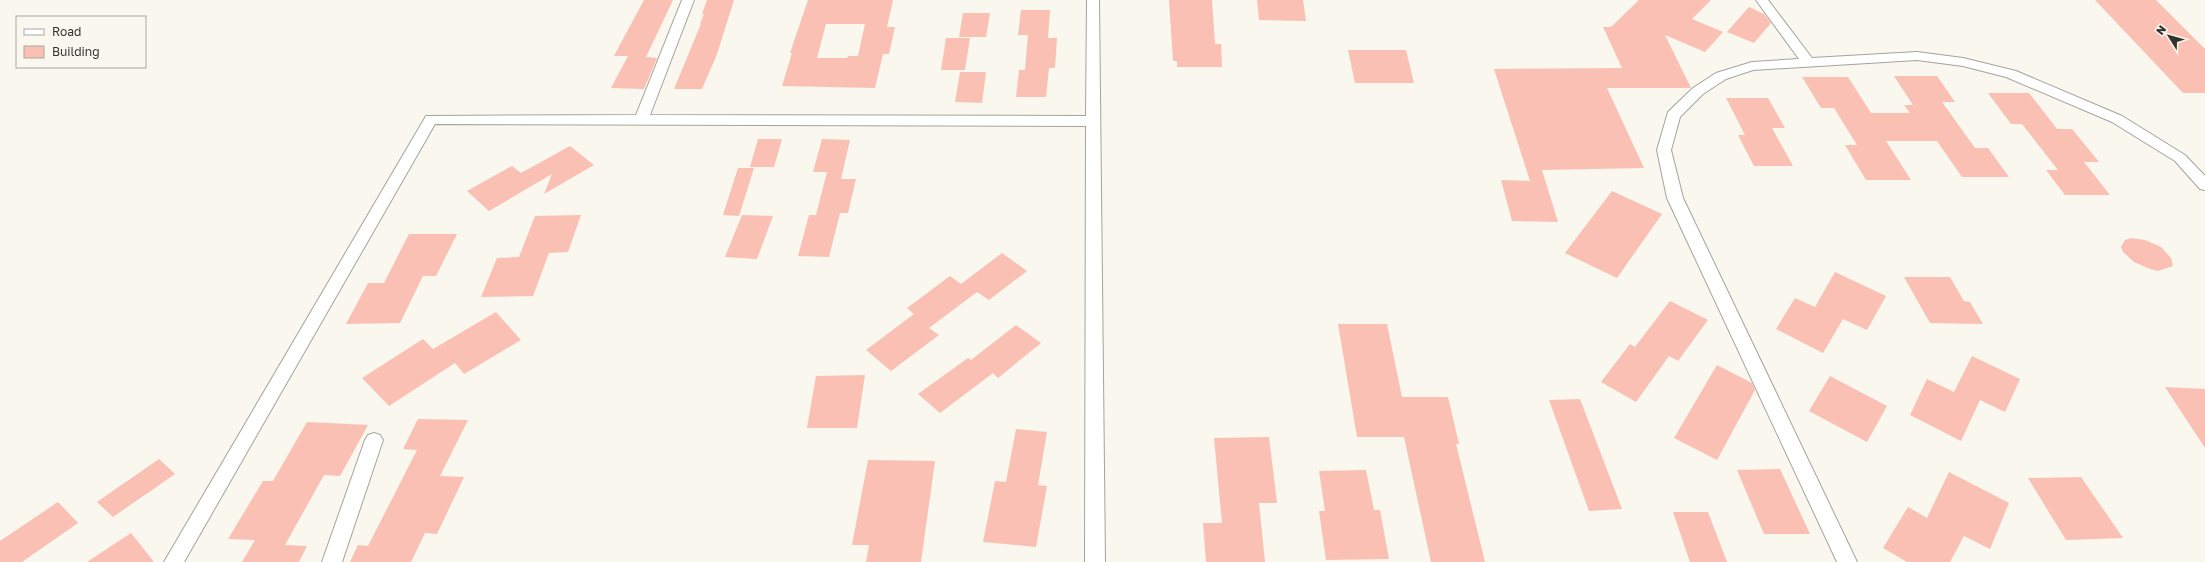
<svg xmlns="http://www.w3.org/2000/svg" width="2205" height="562" font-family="'Golos Text',sans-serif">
<rect width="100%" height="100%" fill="#f9f7ee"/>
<g fill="#fac0b4" fill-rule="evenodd">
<polygon points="644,0 673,0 646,57 657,58 644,89 611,88 628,56 614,56"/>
<polygon points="707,0 734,0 717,54 702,89 674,89 701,24 700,24 704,14 702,14"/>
<path d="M 808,0 L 893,0 L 887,27 L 895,27 L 889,54 L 883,54 L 875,88 L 782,86 L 792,53 L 790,53 ZM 826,24 L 865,24 L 858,56 L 848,56 L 847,58 L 817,58 Z"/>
<polygon points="1169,0 1212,0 1215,44 1221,44 1222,67 1177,67 1177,61 1173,61"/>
<polygon points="1257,0 1303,0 1306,21 1259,20"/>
<polygon points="1639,0 1711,0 1692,19 1723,32 1705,52 1665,35 1691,88 1607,88 1644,168 1542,170 1558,222 1512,221 1501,180 1530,181 1494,69 1622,68 1603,27 1611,27"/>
<polygon points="2095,0 2156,0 2205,49 2205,93 2183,93"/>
<polygon points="1749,7 1764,14 1771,23 1754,43 1727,32"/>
<polygon points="1021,10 1050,10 1048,38 1057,38 1055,68 1049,68 1046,97 1016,97 1019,70 1025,70 1028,35 1018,35"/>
<polygon points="963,13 990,13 986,37 959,37"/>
<polygon points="946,38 970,38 965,70 941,70"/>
<polygon points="1348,50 1406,50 1414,83 1355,83"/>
<polygon points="960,72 986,72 982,103 955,102"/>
<polygon points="1894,76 1937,76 1955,102 1942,102 1975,148 1988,148 2009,177 1962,177 1937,141 1886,141 1911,180 1866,180 1845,145 1857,145 1834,108 1821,108 1802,77 1848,77 1871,113 1910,113 1904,105 1913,105"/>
<polygon points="1988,93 2029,93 2057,129 2072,129 2099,162 2084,162 2110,195 2065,195 2046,170 2058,170 2022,124 2011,124"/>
<polygon points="1726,98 1768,98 1785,128 1772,128 1793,166 1754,166 1738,135 1745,135"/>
<polygon points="758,139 782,139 774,167 750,167"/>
<polygon points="822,139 850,140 841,179 856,179 848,213 840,213 829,257 798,256 809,215 816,215 827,172 813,172"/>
<polygon points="570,146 594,165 544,194 552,174 489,211 467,191 512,166 521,173"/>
<polygon points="738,168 754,168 739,216 723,215"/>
<polygon points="1612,191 1662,214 1617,278 1565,253"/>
<polygon points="581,215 568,252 549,253 533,296 481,297 497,258 519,257 535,216"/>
<polygon points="742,215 773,216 757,259 725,257"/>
<polygon points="409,234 457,234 436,276 423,276 400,323 346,324 368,283 384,283"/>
<polygon points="2131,238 2145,240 2161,247 2171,258 2173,266 2158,271 2150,269 2134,262 2123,252 2121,247 2125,240"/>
<polygon points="1002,253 1027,271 989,300 977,292 929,328 939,335 891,371 866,350 914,314 907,308 950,276 961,284"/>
<polygon points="1835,272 1886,296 1867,330 1843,319 1823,353 1776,329 1795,298 1815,307"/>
<polygon points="1904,277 1950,277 1964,301 1970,302 1983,324 1930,323"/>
<polygon points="1670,301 1708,320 1678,361 1669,356 1636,402 1601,382 1630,344 1635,347"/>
<polygon points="496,312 521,340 464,374 455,363 389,406 362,378 423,339 433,349"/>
<polygon points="1338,324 1387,324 1402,397 1448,397 1459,444 1456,444 1485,562 1431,562 1404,437 1357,437"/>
<polygon points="1016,325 1041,343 998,378 993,373 940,413 918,394 968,358 971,360"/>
<polygon points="1972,356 2020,379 2005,412 1980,400 1961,441 1910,415 1927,379 1954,392"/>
<polygon points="1717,365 1752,383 1755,390 1717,460 1674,438"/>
<polygon points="865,375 857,428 807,428 816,376"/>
<polygon points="1830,376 1887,406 1867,442 1809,411"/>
<polygon points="2165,387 2205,389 2205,448"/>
<polygon points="1580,399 1622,509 1589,511 1549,400"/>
<polygon points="418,419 468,420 440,476 464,477 437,534 425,533 411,562 350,562 358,545 368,546 417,450 403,449"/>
<polygon points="307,422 368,425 340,476 324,475 285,545 307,546 299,562 242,562 255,540 228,539 263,481 273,481"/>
<polygon points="1016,429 1047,432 1038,485 1047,486 1036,547 983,542 995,481 1006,482"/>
<polygon points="1269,437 1277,503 1259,503 1265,562 1206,562 1203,523 1222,523 1214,438"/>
<polygon points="159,459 175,474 113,517 97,502"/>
<polygon points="868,460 935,461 921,562 866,562 869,545 852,545"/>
<polygon points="1780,469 1810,534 1764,534 1737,470"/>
<polygon points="1366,470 1374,510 1380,510 1389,559 1326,560 1319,511 1325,511 1319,471"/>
<polygon points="1949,472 2009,503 1990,549 1964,536 1950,562 1907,562 1883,548 1908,507 1927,518"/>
<polygon points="2081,477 2123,538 2066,540 2028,478"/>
<polygon points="58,502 78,523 22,562 0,562 0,541"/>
<polygon points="1673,512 1708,512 1727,562 1690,562"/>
<polygon points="131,533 154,562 87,562"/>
</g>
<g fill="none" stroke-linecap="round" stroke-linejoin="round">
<defs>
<g id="minor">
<polygon points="682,0 694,0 650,115 1086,116 1087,0 1099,0 1105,562 1085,562 1086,126 435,124 184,562 164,562 426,116 636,115"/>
<polygon points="1756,0 1768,0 1812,58 1917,52 1963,58 2016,71 2122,116 2185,155 2205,176 2205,190 2200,189 2175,161 2112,122 2006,77 1963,66 1917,60 1753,70 1726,79 1703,94 1680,117 1671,150 1683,198 1857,562 1837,562 1667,198 1657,150 1668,112 1693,88 1716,73 1752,62 1799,59"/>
<polygon points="374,433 380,435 383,440 342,562 322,562 365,440 368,435"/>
</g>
</defs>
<use href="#minor" stroke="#a5a39c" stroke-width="2"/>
<use href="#minor" fill="#fff" fill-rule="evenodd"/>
</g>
<rect x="16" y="16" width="130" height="52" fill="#f9f7ee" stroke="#aaa8a2"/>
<rect x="24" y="29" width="20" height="6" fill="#ffffff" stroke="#aaa8a2"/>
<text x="52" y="36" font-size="12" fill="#33322f">Road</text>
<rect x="24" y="46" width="20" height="12" fill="#fac0b4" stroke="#aaa8a2"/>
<text x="52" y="56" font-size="12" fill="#33322f">Building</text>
<g transform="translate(2169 36) rotate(307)" stroke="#f9f7ee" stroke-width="3" paint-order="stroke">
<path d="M0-3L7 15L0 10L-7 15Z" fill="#33322f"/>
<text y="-6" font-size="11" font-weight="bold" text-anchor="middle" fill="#33322f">N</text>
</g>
</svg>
